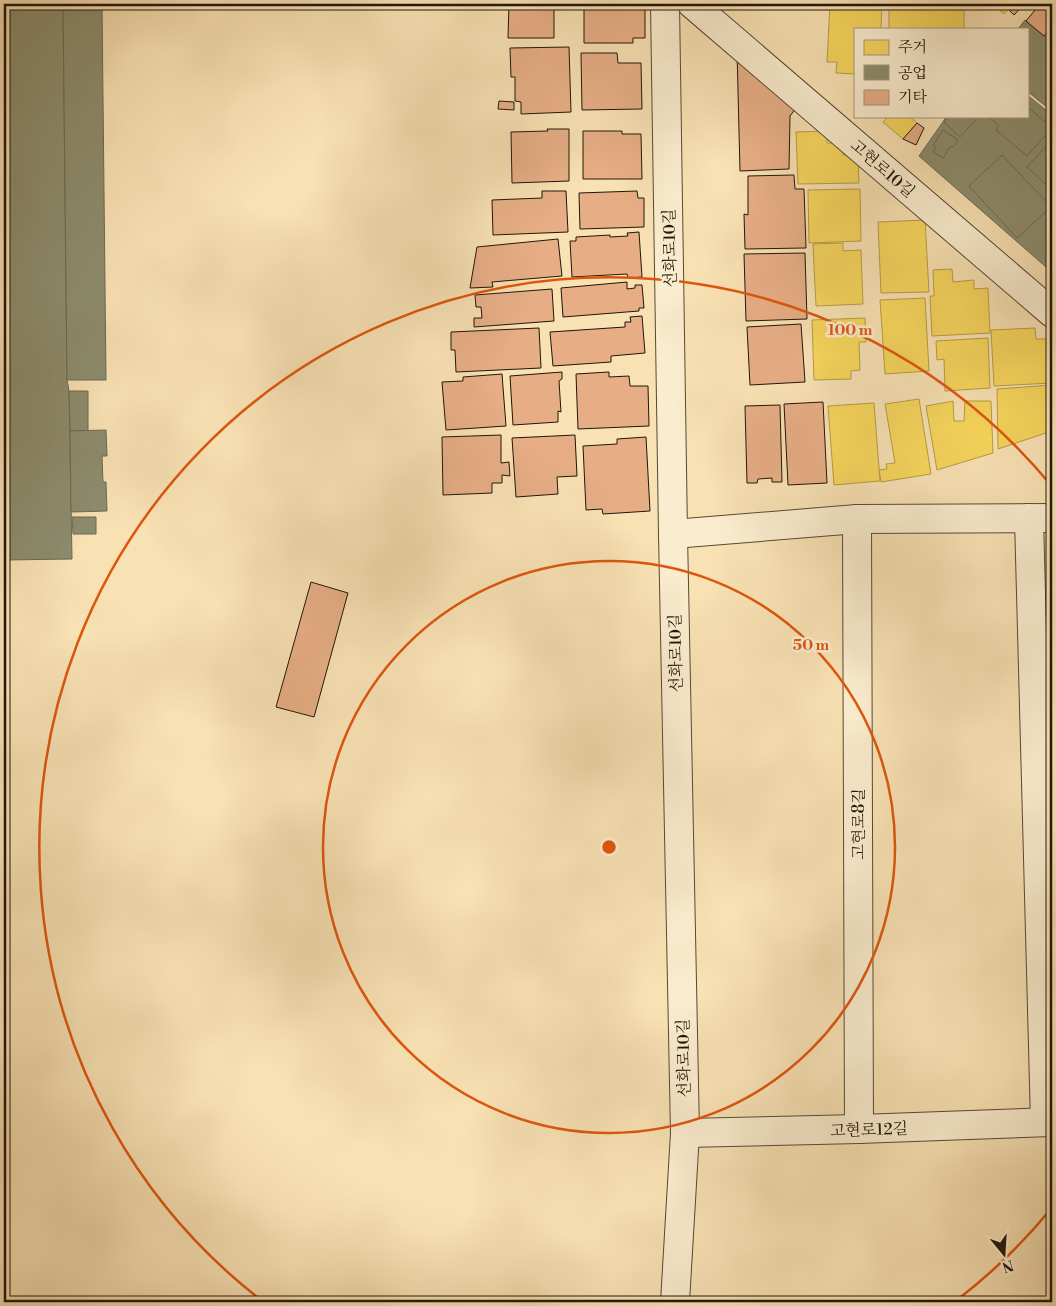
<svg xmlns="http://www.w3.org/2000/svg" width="1056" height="1306" font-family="'Libre Bodoni','Noto Serif KR',serif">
<rect width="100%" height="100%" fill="#f8e1b3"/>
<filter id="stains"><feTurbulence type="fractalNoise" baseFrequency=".004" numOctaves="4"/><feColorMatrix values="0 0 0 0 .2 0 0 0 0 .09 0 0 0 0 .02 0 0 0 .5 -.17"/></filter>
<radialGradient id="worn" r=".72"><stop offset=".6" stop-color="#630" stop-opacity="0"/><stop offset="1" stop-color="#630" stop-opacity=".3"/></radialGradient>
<g fill="#f6d55c" stroke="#b69c43">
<polygon points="830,4 882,4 881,29 855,29 855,74 836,73 837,62 827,62"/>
<rect x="889" y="4" width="75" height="25"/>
<polygon points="992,4 1012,4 1004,14"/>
<polygon points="889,116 909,116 917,123 903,139 883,122"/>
<polygon points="827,131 827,143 843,143 843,155 858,154 859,183 798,184 796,132"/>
<polygon points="860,189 861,241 809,243 808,190"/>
<polygon points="925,220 929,292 881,293 878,222"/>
<polygon points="843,243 843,251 861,250 863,304 816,306 813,244"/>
<polygon points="952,269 953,282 974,280 974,289 988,288 990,333 932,336 930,296 934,296 933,270"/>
<polygon points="925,298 929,371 885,374 880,300"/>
<polygon points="865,318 866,342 859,342 860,370 851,371 851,379 814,380 812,320"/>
<polygon points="1035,328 1036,339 1047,339 1052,343 1052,383 994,386 991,330"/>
<polygon points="988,338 990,388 945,391 944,359 937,360 936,341"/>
<polygon points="1052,385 1052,431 998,449 997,389"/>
<polygon points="919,399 931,474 881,482 879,470 887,469 886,464 895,463 885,404"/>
<polygon points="953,401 954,421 964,421 965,401 991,401 993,453 937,470 926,406"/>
<polygon points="874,403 880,481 834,485 828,406"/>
</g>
<g fill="#8c8c6e" stroke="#6c6950">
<polygon points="4,4 63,4 67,380 69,391 72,559 4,560"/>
<polygon points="63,4 102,4 106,380 67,380"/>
<polygon points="1025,20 1052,42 1052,111 1027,91 1027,29 1018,29"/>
<polygon points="1027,95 1052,115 1052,261 1046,267 919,156 947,116 1027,116"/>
<polygon points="1027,106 1052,128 1027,156 996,130 999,126 988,116 1027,116"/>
<polygon points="949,116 979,116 960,137 944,122"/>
<polygon points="943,130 958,140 953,147 951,146 943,158 933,152 936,147 933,145"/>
<polygon points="1052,140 1052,190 1027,167"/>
<polygon points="1002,155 1051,207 1017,238 969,186"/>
<polygon points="69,391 88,391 88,431 70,431"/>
<polygon points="106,430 107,456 102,456 103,482 106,482 107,511 71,512 70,431"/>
<polygon points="72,517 96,517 96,534 73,534"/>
</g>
<g fill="#e7ae86" stroke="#201609">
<polygon points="509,4 554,4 554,38 508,38"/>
<polygon points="584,4 642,4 645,7 645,38 633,38 633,43 584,43"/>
<polygon points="1012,4 1024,4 1014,15 1008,9"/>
<polygon points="1040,4 1052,4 1052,26 1044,36 1026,21"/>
<polygon points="569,47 571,112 521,114 521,102 515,101 515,77 511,77 510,48"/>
<polygon points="737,51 799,104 790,116 789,169 740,171"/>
<polygon points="581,53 617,53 618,63 641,63 642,109 582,110"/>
<polygon points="499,101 514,102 514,110 498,109"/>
<polygon points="917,123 924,128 916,145 903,139"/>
<polygon points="547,129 569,129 569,181 512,183 511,132 548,131"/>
<polygon points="583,131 622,131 622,134 641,134 642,179 583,179"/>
<polygon points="794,175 795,189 804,189 806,248 745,249 744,214 748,215 748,176"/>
<polygon points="542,191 566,191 568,232 493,235 492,200 542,198"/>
<polygon points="637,191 638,198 644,198 644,227 580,229 579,193"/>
<polygon points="639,232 642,277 628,278 627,274 572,277 570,241 576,241 576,237 610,235 610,237 628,236 627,233"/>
<polygon points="558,239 562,276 492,282 493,287 470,288 477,247"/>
<polygon points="805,253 807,319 746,321 744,254"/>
<polygon points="627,282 627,289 635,288 635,285 642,285 644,308 639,308 639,311 563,317 561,288"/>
<polygon points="552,289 554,321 474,327 474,318 482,318 481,307 476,307 475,295"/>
<polygon points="642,316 645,353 611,356 611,362 553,366 550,332 625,327 625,322 631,322 630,317"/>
<polygon points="801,324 805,382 750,385 747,327"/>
<polygon points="539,328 541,368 456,372 455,350 451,350 451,332"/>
<polygon points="562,372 562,379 559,381 561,412 558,411 558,422 513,425 510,376"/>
<polygon points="609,372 609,377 629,376 630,386 648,386 649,426 578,429 576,374"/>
<polygon points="502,374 506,426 446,430 442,382 463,381 463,377"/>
<polygon points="823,402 827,483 788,485 784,404"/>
<polygon points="780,405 782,482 772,482 772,478 758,479 757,483 747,483 745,406"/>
<polygon points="501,435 501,463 509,462 510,476 502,475 502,483 492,483 492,493 443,495 442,437"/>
<polygon points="575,435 577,476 557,477 558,494 516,497 512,438"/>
<polygon points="646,437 650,511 603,514 602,509 586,510 583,446 617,444 617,439"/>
<polygon points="311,582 348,593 314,717 276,707"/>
</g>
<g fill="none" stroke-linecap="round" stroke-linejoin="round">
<defs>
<g id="minor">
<polyline points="665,4 673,534 685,1133 675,1302"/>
<polyline points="692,4 1052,313"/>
<polyline points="1029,518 1045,1122"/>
<polyline points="857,519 859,1129"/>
<polyline points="673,534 857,519 1052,518"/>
<polyline points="685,1133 859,1129 1052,1122"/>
</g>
</defs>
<use href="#minor" stroke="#564934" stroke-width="30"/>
<use href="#minor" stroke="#faecce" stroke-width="28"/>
</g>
<g fill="none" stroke="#de560c" stroke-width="2.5">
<circle cx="609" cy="847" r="286"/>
<path d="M1050 1210A571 571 0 0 1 957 1300M261 1300A571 571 0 1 1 1050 484"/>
</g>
<g text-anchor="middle" stroke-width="5" stroke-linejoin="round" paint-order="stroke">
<g font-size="16" fill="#201609" stroke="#faecce">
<text transform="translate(883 168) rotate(41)" y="6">고현로10길</text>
<text transform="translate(669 248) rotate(-91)" y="6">선화로10길</text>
<text transform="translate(675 653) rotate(-91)" y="6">선화로10길</text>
<text transform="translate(858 824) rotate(-90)" y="6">고현로8길</text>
<text transform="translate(683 1058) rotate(-91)" y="6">선화로10길</text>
<text transform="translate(869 1129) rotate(-2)" y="6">고현로12길</text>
</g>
</g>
<circle cx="609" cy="847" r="8" fill="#de560c" stroke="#faecce" stroke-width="2.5"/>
<g font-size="15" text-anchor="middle" font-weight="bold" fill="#de560c" stroke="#faecce" stroke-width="5" stroke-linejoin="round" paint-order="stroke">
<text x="850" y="335">100 m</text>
<text x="811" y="650">50 m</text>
</g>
<rect width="1056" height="1306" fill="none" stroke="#f8e1b3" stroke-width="20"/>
<rect x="5" y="5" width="1046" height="1296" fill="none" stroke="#201609" stroke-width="2.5"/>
<rect x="10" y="10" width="1036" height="1286" fill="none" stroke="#201609"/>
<rect x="854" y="28" width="175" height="90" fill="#faecce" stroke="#a3967f"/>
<rect x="864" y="40" width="25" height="15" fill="#f6d55c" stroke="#a3967f"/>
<text x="898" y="52" font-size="15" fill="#201609">주거</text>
<rect x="864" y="65" width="25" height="15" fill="#8c8c6e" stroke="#a3967f"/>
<text x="898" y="78" font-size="15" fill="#201609">공업</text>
<rect x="864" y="90" width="25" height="15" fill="#e7ae86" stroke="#a3967f"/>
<text x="898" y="102" font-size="15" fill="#201609">기타</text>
<g transform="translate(1004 1254) rotate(162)" stroke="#faecce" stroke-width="4" paint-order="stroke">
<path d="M0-4L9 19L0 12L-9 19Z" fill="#201609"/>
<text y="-8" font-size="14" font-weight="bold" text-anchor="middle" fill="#201609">N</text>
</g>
<rect width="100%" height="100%" filter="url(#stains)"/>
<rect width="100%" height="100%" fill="url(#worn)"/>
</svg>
